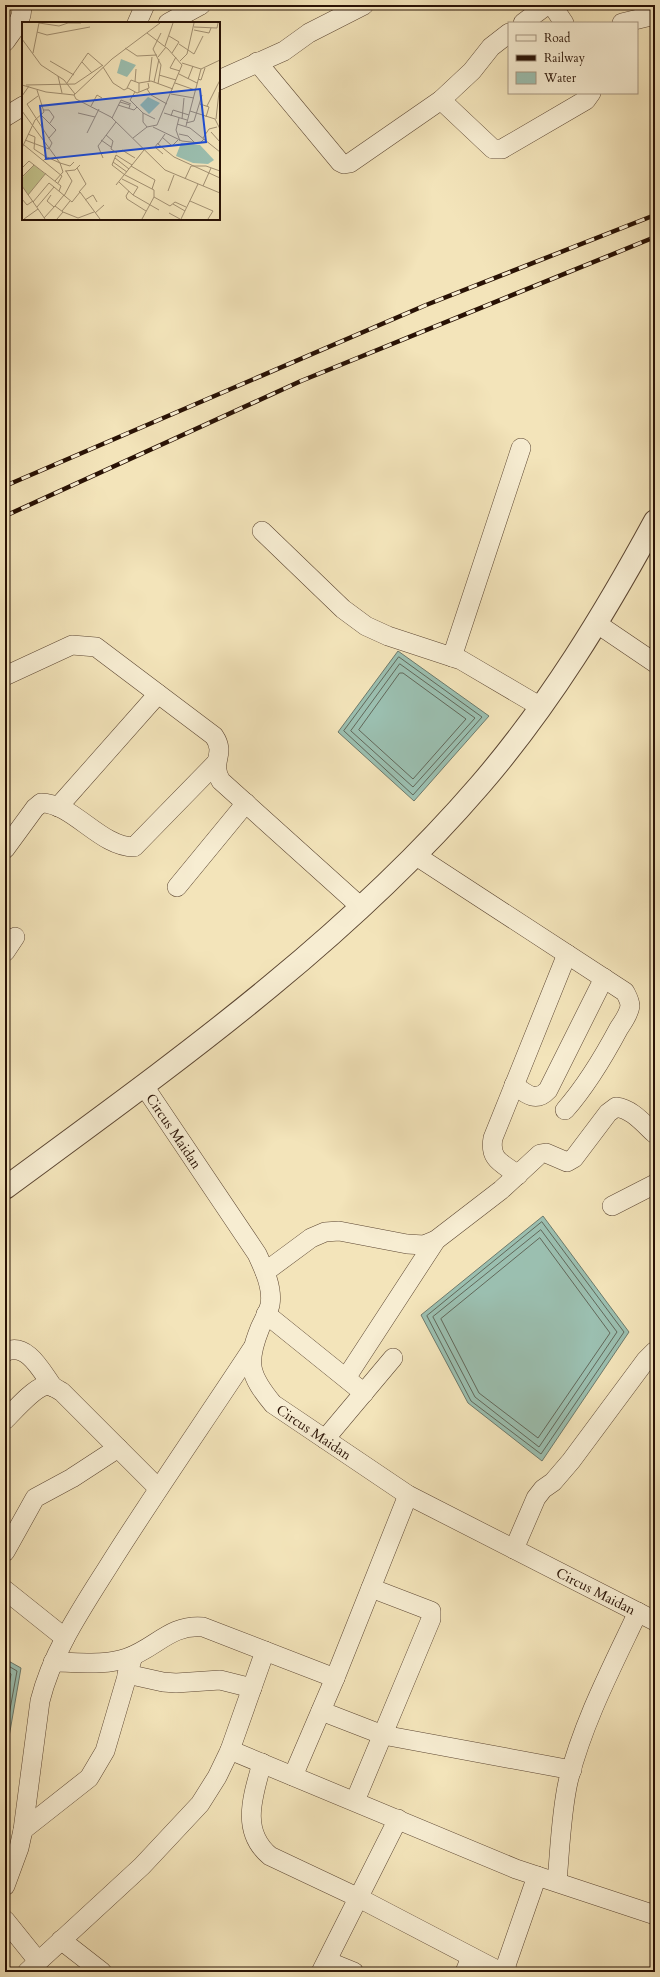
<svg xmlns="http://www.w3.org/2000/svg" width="660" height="1977" font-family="Cardo,serif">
<rect width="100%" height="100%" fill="#f3e4ba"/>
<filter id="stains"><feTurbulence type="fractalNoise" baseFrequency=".005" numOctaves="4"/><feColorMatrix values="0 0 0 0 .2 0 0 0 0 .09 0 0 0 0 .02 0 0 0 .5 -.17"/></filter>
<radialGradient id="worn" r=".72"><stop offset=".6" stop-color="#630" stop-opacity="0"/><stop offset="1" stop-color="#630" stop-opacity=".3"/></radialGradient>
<g fill="#9bbfb0" stroke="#6d7a6c">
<polygon points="398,651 489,716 414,801 338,732"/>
<polygon points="543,1216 629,1332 542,1461 468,1403 421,1315"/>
<polygon points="5,1659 21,1668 5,1760"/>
</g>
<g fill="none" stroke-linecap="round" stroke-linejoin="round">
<g stroke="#62685a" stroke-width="1">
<polygon points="399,657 482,717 413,795 344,731"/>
<polygon points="400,664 475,718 413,787 351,731"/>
<polygon points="400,673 403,673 466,719 413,779 359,730"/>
<polygon points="542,1222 624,1332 541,1454 471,1401 427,1316"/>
<polygon points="541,1230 617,1332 539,1447 475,1397 433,1317"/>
<polygon points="540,1238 610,1333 538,1438 479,1393 441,1319"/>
<polyline points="5,1664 17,1671 5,1737"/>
<polyline points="5,1669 11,1674 5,1708"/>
</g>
<defs>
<g id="minor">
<polyline points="552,5 564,23"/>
<polyline points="137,23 145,5"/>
<polyline points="168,23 201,5"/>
<polyline points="523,23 547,5"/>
<polyline points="622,23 655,15"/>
<path d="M 5,42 C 12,31 25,18 21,5"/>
<polyline points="257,62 340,162 344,164 350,163 441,100 472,71 491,47 509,33"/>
<polyline points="219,80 284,51 309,33 364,5"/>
<polyline points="441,100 493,149 502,149 586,100 591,93"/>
<polyline points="5,117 23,106"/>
<polyline points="262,531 343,609 366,626 388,636 461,660 541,707"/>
<polyline points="596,623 655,663"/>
<polyline points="452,657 521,448"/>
<path d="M 5,676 L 72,645 L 96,647 L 214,736 C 227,755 209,761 221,781 L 362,908"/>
<polyline points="58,807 158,694"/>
<path d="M 5,849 L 35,808 L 41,803 C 73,803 100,847 134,847 L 216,763"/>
<path d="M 415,855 L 625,992 C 627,996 630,1001 630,1006 C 629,1014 623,1022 619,1028 C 603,1058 587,1085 565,1110"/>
<polyline points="177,887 246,803"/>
<polyline points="5,952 15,937"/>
<path d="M 514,1085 C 526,1094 536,1103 548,1090 L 604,978"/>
<path d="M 144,1086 L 257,1254 C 264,1269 273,1288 270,1305 C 268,1313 263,1321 260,1328 C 246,1363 249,1375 273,1404 L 408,1495 L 655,1621"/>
<path d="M 518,1175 C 502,1163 489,1160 493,1138 L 567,954"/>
<polyline points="612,1206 655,1184"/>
<path d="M 265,1272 L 311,1238 L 325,1232 L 339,1231 L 407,1244 L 424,1245 L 436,1240 L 501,1190 L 540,1154 L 546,1153 L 567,1162 L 574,1158 L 608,1113 L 616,1107 C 632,1109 643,1123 655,1134"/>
<polyline points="266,1314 364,1393"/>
<path d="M 5,1352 C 27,1341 42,1372 53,1387"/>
<polyline points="346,1378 436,1240"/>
<path d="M 5,1420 C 14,1411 32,1390 44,1386 C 50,1384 57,1389 62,1392 L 158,1488"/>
<polyline points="325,1439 393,1358"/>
<polyline points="514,1549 536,1498 543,1489 553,1482 571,1461 646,1360 655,1351"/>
<polyline points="5,1552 35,1498 72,1478 118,1448"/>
<polyline points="5,1590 65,1638"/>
<path d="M 53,1662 C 77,1662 105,1666 127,1658 C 156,1648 170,1624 203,1627 L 335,1678"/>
<polyline points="127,1674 163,1682 176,1683 220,1680 252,1688"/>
<polyline points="321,1711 383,1735 572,1770"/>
<polyline points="230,1750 516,1869 655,1915"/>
<path d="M 262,1763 C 253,1796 240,1831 270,1856 L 359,1898 L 495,1969 L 508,1972"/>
<polyline points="293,1776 335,1678 408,1495"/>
<polyline points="355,1801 431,1619 431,1611 371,1588"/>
<polyline points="23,1830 89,1778 105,1751 133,1656"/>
<path d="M 557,1882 C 560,1849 561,1814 568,1782 C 583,1722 612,1667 638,1612"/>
<path d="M 5,1886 L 19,1848 L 23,1830 L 40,1701 C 53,1649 85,1604 113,1559 C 158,1488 206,1419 252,1349"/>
<polyline points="5,1920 38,1961"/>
<polyline points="61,1940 102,1972"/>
<polyline points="327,1961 354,1972"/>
<polyline points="504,1971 537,1876"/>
<polyline points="27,1972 142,1866 200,1804 217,1777 230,1750 265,1651"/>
<polyline points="321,1972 398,1819"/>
<polyline points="465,1972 471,1957"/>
</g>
<path id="tertiary" d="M 5,1188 C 172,1065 344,943 480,785 C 549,705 605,613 655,521"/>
</defs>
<use href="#minor" stroke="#5c4632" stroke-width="20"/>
<use href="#tertiary" stroke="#5c4632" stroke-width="24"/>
<use href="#minor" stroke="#f7edd2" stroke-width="19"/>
<use href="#tertiary" stroke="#f7edd2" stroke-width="22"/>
<defs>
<g id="rail">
<polyline points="5,486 426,305 655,215"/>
<polyline points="5,516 301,381 655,237"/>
</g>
</defs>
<use href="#rail" stroke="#291205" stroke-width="4.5"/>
<use href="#rail" stroke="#f7edd2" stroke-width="3" stroke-dasharray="9" stroke-linecap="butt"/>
</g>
<g text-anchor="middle" stroke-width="3" stroke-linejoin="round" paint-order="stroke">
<g font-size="14" fill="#291205" stroke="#f7edd2">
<text transform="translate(174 1131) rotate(56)" y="5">Circus Maidan</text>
<text transform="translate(314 1432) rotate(34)" y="5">Circus Maidan</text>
<text transform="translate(596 1591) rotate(27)" y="5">Circus Maidan</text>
</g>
</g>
<g transform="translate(22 22)">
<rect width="198" height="198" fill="#f3e4ba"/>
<path d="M 12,143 L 23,152 L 6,173 L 0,164 L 0,156 Z" fill="#c2c28b"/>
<path d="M 99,37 L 114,43 L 105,55 L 95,51 ZM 126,75 L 138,81 L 127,92 L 118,83 ZM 159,121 L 178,123 L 192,138 L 186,142 L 171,141 L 154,134 Z" fill="#9bbfb0"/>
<path fill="none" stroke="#a29072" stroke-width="1" d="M 17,1 L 37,4 L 46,1M 46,1 L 59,1M 172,5 L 195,6 L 196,1M 172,8 L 187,11 L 189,6M 15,10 L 25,13 L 68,5M 147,14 L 157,20 L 150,31M 0,17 L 19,43 L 42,58 L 53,72M 157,22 L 172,32 L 181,14M 143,24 L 151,1M 103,26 L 115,34 L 135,33M 11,31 L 17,1M 136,35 L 144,25M 154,35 L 148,46 L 158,49M 28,39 L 52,53M 158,39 L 165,32 L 172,1M 60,40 L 70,51M 160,41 L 179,47 L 198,38M 81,45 L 91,61 L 102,68 L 106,66 L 115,71 L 127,66 L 126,61M 157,52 L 175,61M 137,53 L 154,58M 36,54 L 40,71M 166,57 L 171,44M 176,57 L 179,58 L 183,46M 113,60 L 114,47M 127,60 L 130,35M 132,60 L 137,37M 45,61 L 66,31 L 81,44M 153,61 L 173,68M 136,62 L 139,43 L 131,27 L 139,11M 0,63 L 24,70 L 52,73 L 90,37 L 138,1M 4,63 L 53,62 L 81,43M 105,66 L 109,58 L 117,61M 125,67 L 129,73 L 145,82M 113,70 L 108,78 L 121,91 L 121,100 L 125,105M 117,70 L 117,61 L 129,59 L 151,67M 149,72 L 172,76M 52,73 L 54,77 L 89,95 L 143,148 L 198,171M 0,74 L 7,64M 98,80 L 108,83 L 107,86M 178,82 L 187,85 L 184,95M 96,83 L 112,88 L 115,85M 69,84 L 75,73 L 80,76M 185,84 L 198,58M 21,88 L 27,88 L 32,95 L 28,101M 0,89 L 38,141 L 25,135 L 21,139M 168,89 L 193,97 L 198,107M 56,91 L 73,95M 121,91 L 133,97M 142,91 L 165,98M 19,93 L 34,108 L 27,116M 149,94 L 151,88 L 167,93M 90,96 L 99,78 L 109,82M 157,96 L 154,108 L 158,119M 160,97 L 162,76M 194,97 L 197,70M 164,101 L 172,99 L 180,73M 155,102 L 168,106 L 198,130M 164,104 L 179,47M 131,105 L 160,119 L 178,121 L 182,117M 189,110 L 198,120M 65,111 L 77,87M 6,112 L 13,115 L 12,127 L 24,135M 143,112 L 136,122 L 152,135 L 198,156M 157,112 L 166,114 L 172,120M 84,113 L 91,119 L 89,127 L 95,131M 140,115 L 150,124 L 156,118M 111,116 L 125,105 L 135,103 L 160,43 L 146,27 L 125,11M 181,116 L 187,107 L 195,105M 3,118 L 27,127 L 30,121 L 5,82 L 16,74M 79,118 L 89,125M 136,121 L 133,125 L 141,132M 2,123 L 40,154 L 36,161M 0,126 L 13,98 L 22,90 L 15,68M 100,128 L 113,136M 81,136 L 76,124 L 94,100M 93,136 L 107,147M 91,140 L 105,150M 38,141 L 48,144 L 52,140M 109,144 L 133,158 L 130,167M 0,146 L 7,139 L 39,164 L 37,169M 55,146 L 64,162 L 57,170M 43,149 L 53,148 L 58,143M 103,153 L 132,168 L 132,175 L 148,184 L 153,180 L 164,185M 103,153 L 90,143 L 94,133 L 110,143M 0,155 L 12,143M 100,157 L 116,165 L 111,173M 163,157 L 169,144 L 184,144 L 198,149M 33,159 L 41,150 L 38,141M 97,160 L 111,173 L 137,188M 94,163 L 122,128M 0,164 L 23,197M 181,164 L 189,146M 107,169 L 104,174 L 105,177 L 124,189M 146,169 L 152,153M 6,173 L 24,151M 29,173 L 25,179 L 32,185M 42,174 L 50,159 L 44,149M 0,177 L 5,183 L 11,179M 63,178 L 71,173 L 75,180M 168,179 L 191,189 L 186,197M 11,180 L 27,161 L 32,165M 151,182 L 163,189M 33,184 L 42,173M 15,185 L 32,165 L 50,180 L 58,170 L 78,197M 40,189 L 48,179M 41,190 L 56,196 L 72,190M 73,191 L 82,183M 147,191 L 158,197M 22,196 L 33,184 L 41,190 L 35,197M 2,197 L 16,187M 120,197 L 132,175M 159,197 L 176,162"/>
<path fill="#1d4ed8" fill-opacity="0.15" stroke="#1d4ed8" stroke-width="2" d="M 178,67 L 184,120 L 24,137 L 18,84 Z"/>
<rect width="198" height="198" fill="none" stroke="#291205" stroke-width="2"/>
</g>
<rect width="660" height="1977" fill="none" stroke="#f3e4ba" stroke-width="20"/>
<rect x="6" y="6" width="648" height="1965" fill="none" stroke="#291205" stroke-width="2"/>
<rect x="10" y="10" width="640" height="1957" fill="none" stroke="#291205"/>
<rect x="508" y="22" width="130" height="72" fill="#f7edd2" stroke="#a59580"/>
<rect x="516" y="35" width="20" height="6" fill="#f7edd2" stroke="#a59580"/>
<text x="544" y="42" font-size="12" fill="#291205">Road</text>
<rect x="516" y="55" width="20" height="6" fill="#291205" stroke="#a59580"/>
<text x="544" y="62" font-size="12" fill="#291205">Railway</text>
<rect x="516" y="72" width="20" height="12" fill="#9bbfb0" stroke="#a59580"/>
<text x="544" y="82" font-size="12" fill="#291205">Water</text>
<rect width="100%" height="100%" filter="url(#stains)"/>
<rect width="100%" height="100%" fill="url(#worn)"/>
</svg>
